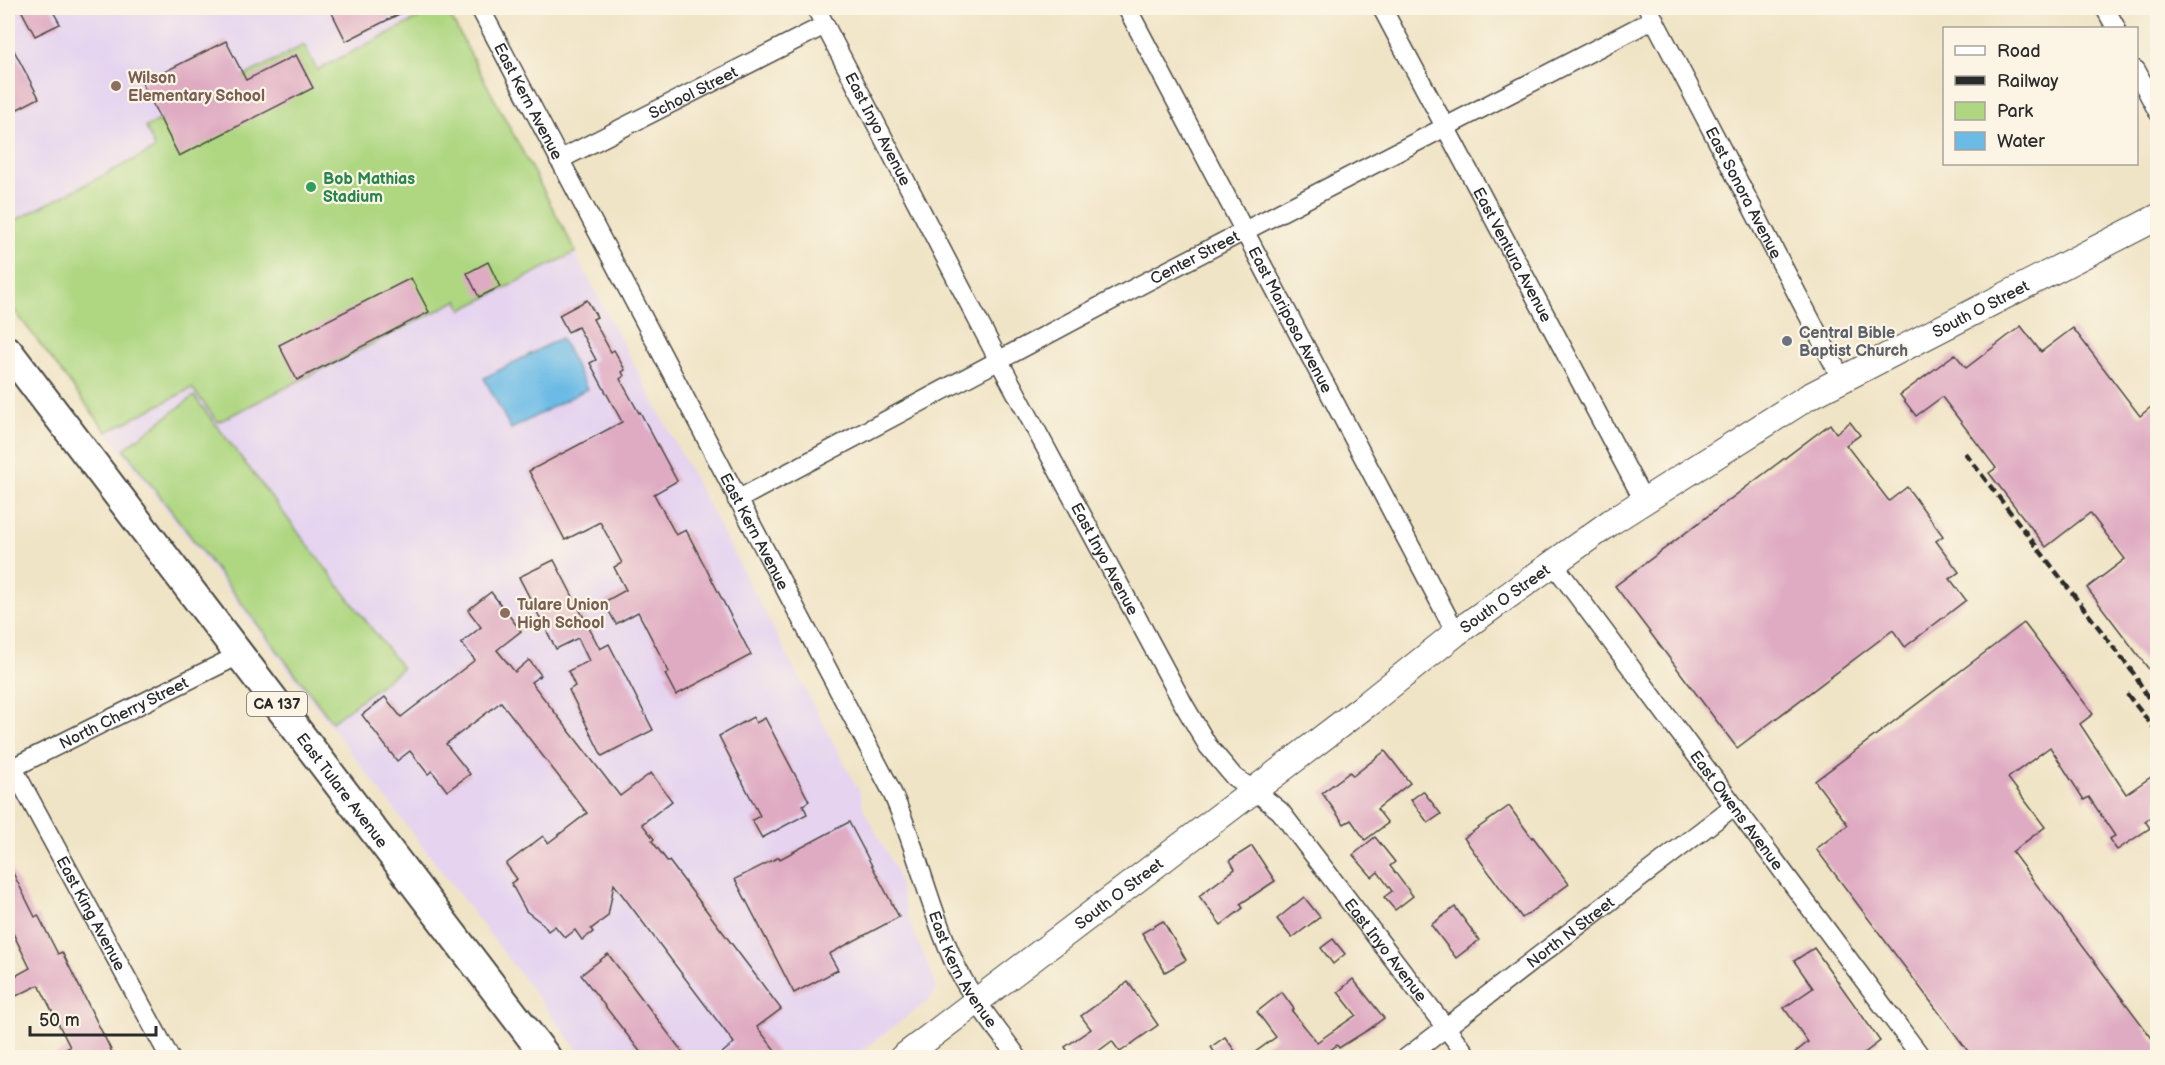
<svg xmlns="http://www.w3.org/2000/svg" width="2165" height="1065" font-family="'Balsamiq Sans',sans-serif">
<rect width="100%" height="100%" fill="#fcf5e5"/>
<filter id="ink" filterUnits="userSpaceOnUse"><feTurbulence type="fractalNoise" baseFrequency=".0167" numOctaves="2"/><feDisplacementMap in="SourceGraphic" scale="12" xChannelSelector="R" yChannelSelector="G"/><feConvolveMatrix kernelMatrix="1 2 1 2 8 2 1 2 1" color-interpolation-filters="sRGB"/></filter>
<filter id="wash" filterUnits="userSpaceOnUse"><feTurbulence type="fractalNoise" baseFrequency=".008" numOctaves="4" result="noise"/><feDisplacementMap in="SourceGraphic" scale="24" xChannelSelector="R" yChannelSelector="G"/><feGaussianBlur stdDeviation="1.35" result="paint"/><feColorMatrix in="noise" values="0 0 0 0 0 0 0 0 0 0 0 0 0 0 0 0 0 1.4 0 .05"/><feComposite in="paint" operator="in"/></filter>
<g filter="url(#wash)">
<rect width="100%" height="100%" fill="#f0e4c6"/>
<polygon fill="#e5d3f0" points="8,8 446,8 860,793 864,810 896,870 908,918 935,982 936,991 928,1001 853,1057 583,1057 8,302"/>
<g fill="#afd782" stroke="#6d8156" stroke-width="1.5">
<polygon points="438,8 446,8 576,252 462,310 458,300 218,422 192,388 107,432 8,302 8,224 155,149 146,127 304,45 317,70"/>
<polygon points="194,396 402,668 332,722 124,449"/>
</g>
<polygon fill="#6cbbe6" stroke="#4c7388" stroke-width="1.5" points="561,338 587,389 511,429 484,378"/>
<g id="blocks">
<g fill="#dfabc2">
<polygon points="20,8 51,8 60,24 35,36"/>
<polygon points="344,8 411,8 346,41 332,13"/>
<polygon points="8,39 39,98 14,111 8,99"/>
<polygon points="226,41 246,80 296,55 313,88 179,156 142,83"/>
<polygon points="488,262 500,287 479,297 467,273"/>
<polygon points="411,278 429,312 297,380 279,345"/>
<polygon points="587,300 597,317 593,319 611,352 614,350 625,370 622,372 624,376 620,379 639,413 640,412 677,481 654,494 676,535 686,530 751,655 676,695 665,674 669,672 638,612 616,624 604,602 626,590 614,567 622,563 600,522 565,540 529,471 622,422 590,363 596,360 578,327 568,332 559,315"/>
<polygon points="2021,326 2041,352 2073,328 2140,416 2157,402 2157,680 2087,588 2125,559 2090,513 2046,547 1989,473 1996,468 1942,397 1916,416 1900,395 1955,354 1966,368"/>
<polygon points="1850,422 1860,435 1846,445 1889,501 1907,487 1943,536 1936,541 1959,572 1950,579 1966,600 1905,647 1893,630 1737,748 1615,586 1830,424 1836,433"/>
<polygon points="554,560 600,649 609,644 653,730 602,756 569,690 575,686 568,671 589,661 578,638 556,649 519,577"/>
<polygon points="491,592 521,631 497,650 515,672 529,660 541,675 531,682 620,796 651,773 672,801 642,824 654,839 652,841 668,862 669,861 781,1009 757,1027 781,1058 716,1058 734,1043 614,884 608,916 591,929 593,932 582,940 575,930 565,938 555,926 548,931 543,924 526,911 511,883 517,879 506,864 543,836 548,843 587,813 501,702 446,744 470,774 447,791 432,771 428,774 410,751 397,761 362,715 385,697 401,717 475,660 461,643 481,627 468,610"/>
<polygon points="2024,623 2093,714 2080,724 2126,794 2157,773 2157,813 2145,821 2150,828 2117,850 2109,839 2115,836 2089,797 2084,800 2050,747 2008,778 2045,827 2012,852 2157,1045 2157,1058 1973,1058 1816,849 1848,825 1815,781"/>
<polygon points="753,717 756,723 765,718 809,801 803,805 807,814 762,838 752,820 760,816 719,736"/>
<polygon points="1385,751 1410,783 1377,809 1388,823 1365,840 1351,820 1344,824 1322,793 1350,772 1353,776"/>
<polygon points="1423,791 1441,814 1428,823 1411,800"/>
<polygon points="1509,806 1532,838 1533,837 1569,884 1522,918 1464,838"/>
<polygon points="849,822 899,917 829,954 838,970 794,993 735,879 779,857 780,859"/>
<polygon points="1375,837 1395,862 1390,866 1413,896 1395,910 1384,897 1392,891 1378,872 1372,877 1353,855"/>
<polygon points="1252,846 1275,881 1240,904 1243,908 1221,925 1199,896 1235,869 1230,860"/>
<polygon points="8,863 35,917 38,915 58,954 62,952 115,1058 49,1058 70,1047 39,985 14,997 8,984 8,980 30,968 8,923"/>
<polygon points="1304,897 1320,917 1292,938 1277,919"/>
<polygon points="1455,907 1479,940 1456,958 1431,925"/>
<polygon points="1163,921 1186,960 1165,972 1142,933"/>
<polygon points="1333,939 1345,954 1333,964 1321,948"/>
<polygon points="1814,948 1880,1041 1858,1058 1788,1058 1808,1042 1784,1008 1813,988 1794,961"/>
<polygon points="608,954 687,1058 645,1058 581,975"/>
<polygon points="1353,979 1384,1018 1368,1030 1339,1048 1337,1045 1320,1058 1247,1058 1276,1037 1257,1012 1282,992 1294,1009 1292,1011 1317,1042 1356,1015 1338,992"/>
<polygon points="1128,982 1158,1025 1120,1052 1112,1041 1089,1058 1072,1058 1065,1047 1091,1029 1081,1016"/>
<polygon points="1225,1037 1240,1058 1218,1058 1211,1047"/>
</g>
</g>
</g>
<g filter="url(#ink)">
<use href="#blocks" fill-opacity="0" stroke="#494742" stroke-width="1.5"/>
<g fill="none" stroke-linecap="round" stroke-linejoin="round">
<defs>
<g id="minor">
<path id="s1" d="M 480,8 L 889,786 C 916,843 928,905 954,962 C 970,997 996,1027 1018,1058"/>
<path id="s2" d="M 816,8 L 999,361 L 1184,705 L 1208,746 L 1234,777 L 1254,790 L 1280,811 L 1469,1058"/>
<path id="s3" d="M 1127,8 L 1456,633"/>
<path id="s4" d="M 1382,8 L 1644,501"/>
<path id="s5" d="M 1648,8 L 1841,378"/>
<polyline points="2105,8 2116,28"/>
<polyline points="2136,70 2158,112"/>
<path id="s6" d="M 559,160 L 825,25"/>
<path id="s7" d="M 737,500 L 1144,283 L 1654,19"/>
<path id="s8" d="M 1553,563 L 1922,1058"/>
<path id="s9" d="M 13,768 L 170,1058"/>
<path id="s10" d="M 8,770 L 239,655"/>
<path id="s11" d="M 1406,1058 L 1734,806"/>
</g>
<g id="secondary">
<path id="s12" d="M 902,1058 L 1366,705 L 1456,633 L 1611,522 L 1808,397 L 2158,217"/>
</g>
<g id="primary">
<path id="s13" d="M 8,351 L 547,1058"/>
</g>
</defs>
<use href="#minor" stroke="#494742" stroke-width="21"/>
<use href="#secondary" stroke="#494742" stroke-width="28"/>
<use href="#primary" stroke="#494742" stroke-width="32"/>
<use href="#minor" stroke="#fff" stroke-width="18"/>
<use href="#secondary" stroke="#fff" stroke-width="26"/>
<use href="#primary" stroke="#fff" stroke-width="28"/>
<g stroke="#2b2b2b" stroke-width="4.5" stroke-dasharray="9 4.5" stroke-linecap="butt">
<polyline points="1965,453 2134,674 2158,714"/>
<polyline points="2127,694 2158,733"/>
</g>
</g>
</g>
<g fill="#8d6e63" stroke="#fcf5e5" stroke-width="2">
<circle cx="116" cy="86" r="6"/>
<circle cx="505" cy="613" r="6"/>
</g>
<circle fill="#2e9e5b" stroke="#fcf5e5" stroke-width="2" cx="311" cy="187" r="6"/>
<circle fill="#6b7280" stroke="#fcf5e5" stroke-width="2" cx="1787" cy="341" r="6"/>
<g text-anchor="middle" stroke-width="4.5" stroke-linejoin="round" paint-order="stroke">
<rect fill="#fcf5e5" stroke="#6a6863" stroke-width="1.5" x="247" y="692" width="60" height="24" rx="4.5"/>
<g font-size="15" font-weight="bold" fill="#2b2b2b">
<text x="277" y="709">CA 137</text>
</g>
<g font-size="16" font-weight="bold" fill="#785e54" stroke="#fcf5e5" text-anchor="start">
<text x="128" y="83">Wilson<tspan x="128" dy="18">Elementary School</tspan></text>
<text x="517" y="610">Tulare Union<tspan x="517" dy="18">High School</tspan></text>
</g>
<g font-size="16" fill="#2b2b2b" stroke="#fcf5e5">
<text dy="6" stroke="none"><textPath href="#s6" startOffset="150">School Street</textPath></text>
<text dy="6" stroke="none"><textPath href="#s1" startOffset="105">East Kern Avenue</textPath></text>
<text dy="6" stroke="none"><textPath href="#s2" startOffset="136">East Inyo Avenue</textPath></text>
<text dy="6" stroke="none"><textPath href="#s5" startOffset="208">East Sonora Avenue</textPath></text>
<text dy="6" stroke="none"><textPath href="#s4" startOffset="279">East Ventura Avenue</textPath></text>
<text dy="6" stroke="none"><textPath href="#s7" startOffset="518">Center Street</textPath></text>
<text dy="6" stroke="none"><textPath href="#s12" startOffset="1316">South O Street</textPath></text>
<text dy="6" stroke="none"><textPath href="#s3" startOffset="352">East Mariposa Avenue</textPath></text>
<text dy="6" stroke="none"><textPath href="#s1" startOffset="591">East Kern Avenue</textPath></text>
<text dy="6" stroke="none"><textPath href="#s2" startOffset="622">East Inyo Avenue</textPath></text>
<text dy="6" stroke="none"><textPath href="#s12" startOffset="758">South O Street</textPath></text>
<text dy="6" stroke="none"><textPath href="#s10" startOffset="129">North Cherry Street</textPath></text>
<text dy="6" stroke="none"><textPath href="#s13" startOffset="552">East Tulare Avenue</textPath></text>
<text dy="6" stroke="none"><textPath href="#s8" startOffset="308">East Owens Avenue</textPath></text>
<text dy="6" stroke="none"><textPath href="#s12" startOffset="272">South O Street</textPath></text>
<text dy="6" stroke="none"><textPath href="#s9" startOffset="165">East King Avenue</textPath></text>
<text dy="6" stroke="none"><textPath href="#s11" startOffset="207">North N Street</textPath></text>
<text dy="6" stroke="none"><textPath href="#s2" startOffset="1108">East Inyo Avenue</textPath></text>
<text dy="6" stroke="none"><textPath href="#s1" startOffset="1077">East Kern Avenue</textPath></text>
</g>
<g font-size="16" font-weight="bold" fill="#27864d" stroke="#fcf5e5" text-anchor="start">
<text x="323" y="184">Bob Mathias<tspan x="323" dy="18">Stadium</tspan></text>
</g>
<g font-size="16" font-weight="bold" fill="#5b616d" stroke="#fcf5e5" text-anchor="start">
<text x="1799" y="338">Central Bible<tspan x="1799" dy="18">Baptist Church</tspan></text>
</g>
</g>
<rect width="2165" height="1065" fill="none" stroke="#fcf5e5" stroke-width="30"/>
<rect x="1943" y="27" width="195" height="138" fill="#fcf5e5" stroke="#a8a49b" stroke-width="1.5"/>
<rect x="1955" y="46" width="30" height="9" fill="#ffffff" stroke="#a8a49b" stroke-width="1.5"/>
<text x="1997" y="57" font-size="18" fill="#2b2b2b">Road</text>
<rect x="1955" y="76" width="30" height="9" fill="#2b2b2b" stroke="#a8a49b" stroke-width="1.5"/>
<text x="1997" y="87" font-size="18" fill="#2b2b2b">Railway</text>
<rect x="1955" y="102" width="30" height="18" fill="#afd782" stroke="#a8a49b" stroke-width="1.5"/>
<text x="1997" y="117" font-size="18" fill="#2b2b2b">Park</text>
<rect x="1955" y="132" width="30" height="18" fill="#6cbbe6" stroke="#a8a49b" stroke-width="1.5"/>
<text x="1997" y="147" font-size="18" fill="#2b2b2b">Water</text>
<path d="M30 1026v9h126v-9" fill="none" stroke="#2b2b2b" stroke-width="3"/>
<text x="39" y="1026" font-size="18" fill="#2b2b2b" stroke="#fcf5e5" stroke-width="4.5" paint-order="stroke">50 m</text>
</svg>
